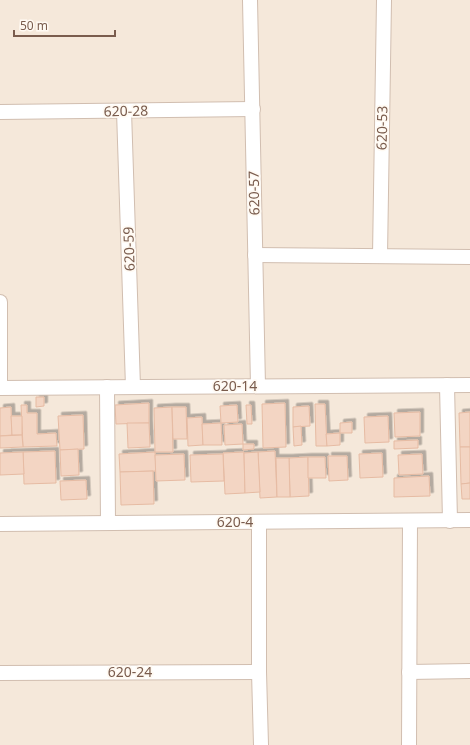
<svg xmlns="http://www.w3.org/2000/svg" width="470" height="745" font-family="'Noto Sans',sans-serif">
<defs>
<filter id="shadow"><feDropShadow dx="3.5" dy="-3.5" stdDeviation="0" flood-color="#0004"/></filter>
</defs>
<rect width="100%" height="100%" fill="#fdf6ec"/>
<rect fill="#f5e8da" x="0" y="0" width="470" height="745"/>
<g fill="#f3d5c3" stroke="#e6bba3" filter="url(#shadow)">
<polygon points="36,397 44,397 44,406 36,407"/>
<polygon points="149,403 149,423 116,424 115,405"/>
<polygon points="285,403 286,447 263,448 262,404"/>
<polygon points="315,404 325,404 327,446 316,446"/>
<polygon points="21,405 27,405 27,413 37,413 37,434 56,433 57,446 23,447"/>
<polygon points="237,405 238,422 221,423 220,406"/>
<polygon points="246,405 251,405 252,424 247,424"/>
<polygon points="309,406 310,426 293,427 293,407"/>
<polygon points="11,407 12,435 0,436 0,408"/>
<polygon points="172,407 173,452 155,452 154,408"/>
<polygon points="172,407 186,407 187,439 173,439"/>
<polygon points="420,412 420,436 395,437 394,413"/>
<polygon points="470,412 470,447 460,447 459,413"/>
<polygon points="83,415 84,449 60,450 58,416"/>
<polygon points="11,416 22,416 22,435 12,435"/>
<polygon points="388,416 389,442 365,443 364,417"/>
<polygon points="202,417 203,445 188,446 187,418"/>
<polygon points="352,422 352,433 340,433 340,423"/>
<polygon points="127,423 149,423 150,447 128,448"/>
<polygon points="221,423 222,445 203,445 202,424"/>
<polygon points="242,424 243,444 225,445 224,425"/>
<polygon points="301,426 302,445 294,446 293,427"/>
<polygon points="340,433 340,445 327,446 326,434"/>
<polygon points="22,435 23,447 0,448 0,436"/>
<polygon points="418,440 418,448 394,449 394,441"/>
<polygon points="243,444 254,444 254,449 243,450"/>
<polygon points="460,447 470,447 470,483 461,484"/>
<polygon points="78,449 79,475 61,476 60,450"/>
<polygon points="55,451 56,483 24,484 23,452"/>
<polygon points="275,451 277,497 260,498 258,452"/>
<polygon points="23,452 24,474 0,475 0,453"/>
<polygon points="155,452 156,471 120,472 119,454"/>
<polygon points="244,452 245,493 225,494 223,453"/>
<polygon points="258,452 260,492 245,493 244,453"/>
<polygon points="382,453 383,477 360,478 359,454"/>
<polygon points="184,454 185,480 156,481 155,455"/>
<polygon points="223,454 224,481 191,482 190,455"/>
<polygon points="422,454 423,474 399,475 398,455"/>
<polygon points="328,456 347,456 348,480 329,481"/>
<polygon points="308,457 309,496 290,497 289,458"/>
<polygon points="308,457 325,457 326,478 308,478"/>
<polygon points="276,458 289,458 290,497 277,497"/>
<polygon points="153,471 154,504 121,505 120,472"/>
<polygon points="429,476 430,496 394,497 394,478"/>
<polygon points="86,480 87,499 61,500 60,481"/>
<polygon points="470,483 470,499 462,499 461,484"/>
</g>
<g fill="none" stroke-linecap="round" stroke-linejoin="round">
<defs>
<g id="street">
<polyline points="250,0 258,386"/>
<polyline points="124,111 133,387"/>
<polyline points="0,112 253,109"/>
<polyline points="255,255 470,257"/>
<polyline points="380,256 384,0"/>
<polyline points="0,302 0,388"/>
<polyline points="447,385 450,521"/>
<polyline points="107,387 108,523"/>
<polyline points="0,388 470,385"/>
<polyline points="259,522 259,672 261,745"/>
<polyline points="0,524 470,520"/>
<polyline points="409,672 470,671"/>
<polyline points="0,673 259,672"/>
<polyline points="409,745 410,521"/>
</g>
</defs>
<use href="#street" stroke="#d1beb0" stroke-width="16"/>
<use href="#street" stroke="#fff" stroke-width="14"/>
</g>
<g text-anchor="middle" stroke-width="3.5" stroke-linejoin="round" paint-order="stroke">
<g font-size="14" fill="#7a5c4d" stroke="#fffaf3">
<text transform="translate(126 111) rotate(-1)" y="5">620-28</text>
<text transform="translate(382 128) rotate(-89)" y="5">620-53</text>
<text transform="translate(254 193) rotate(-91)" y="5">620-57</text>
<text transform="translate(129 249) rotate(-92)" y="5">620-59</text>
<text x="235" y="391">620-14</text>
<text x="235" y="527">620-4</text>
<text x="130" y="677">620-24</text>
</g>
</g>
<path d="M14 30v6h101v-6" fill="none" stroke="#7a5c4d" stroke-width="2"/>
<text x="20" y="30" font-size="12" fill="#7a5c4d" stroke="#fffaf3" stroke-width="3" paint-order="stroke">50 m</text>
</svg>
